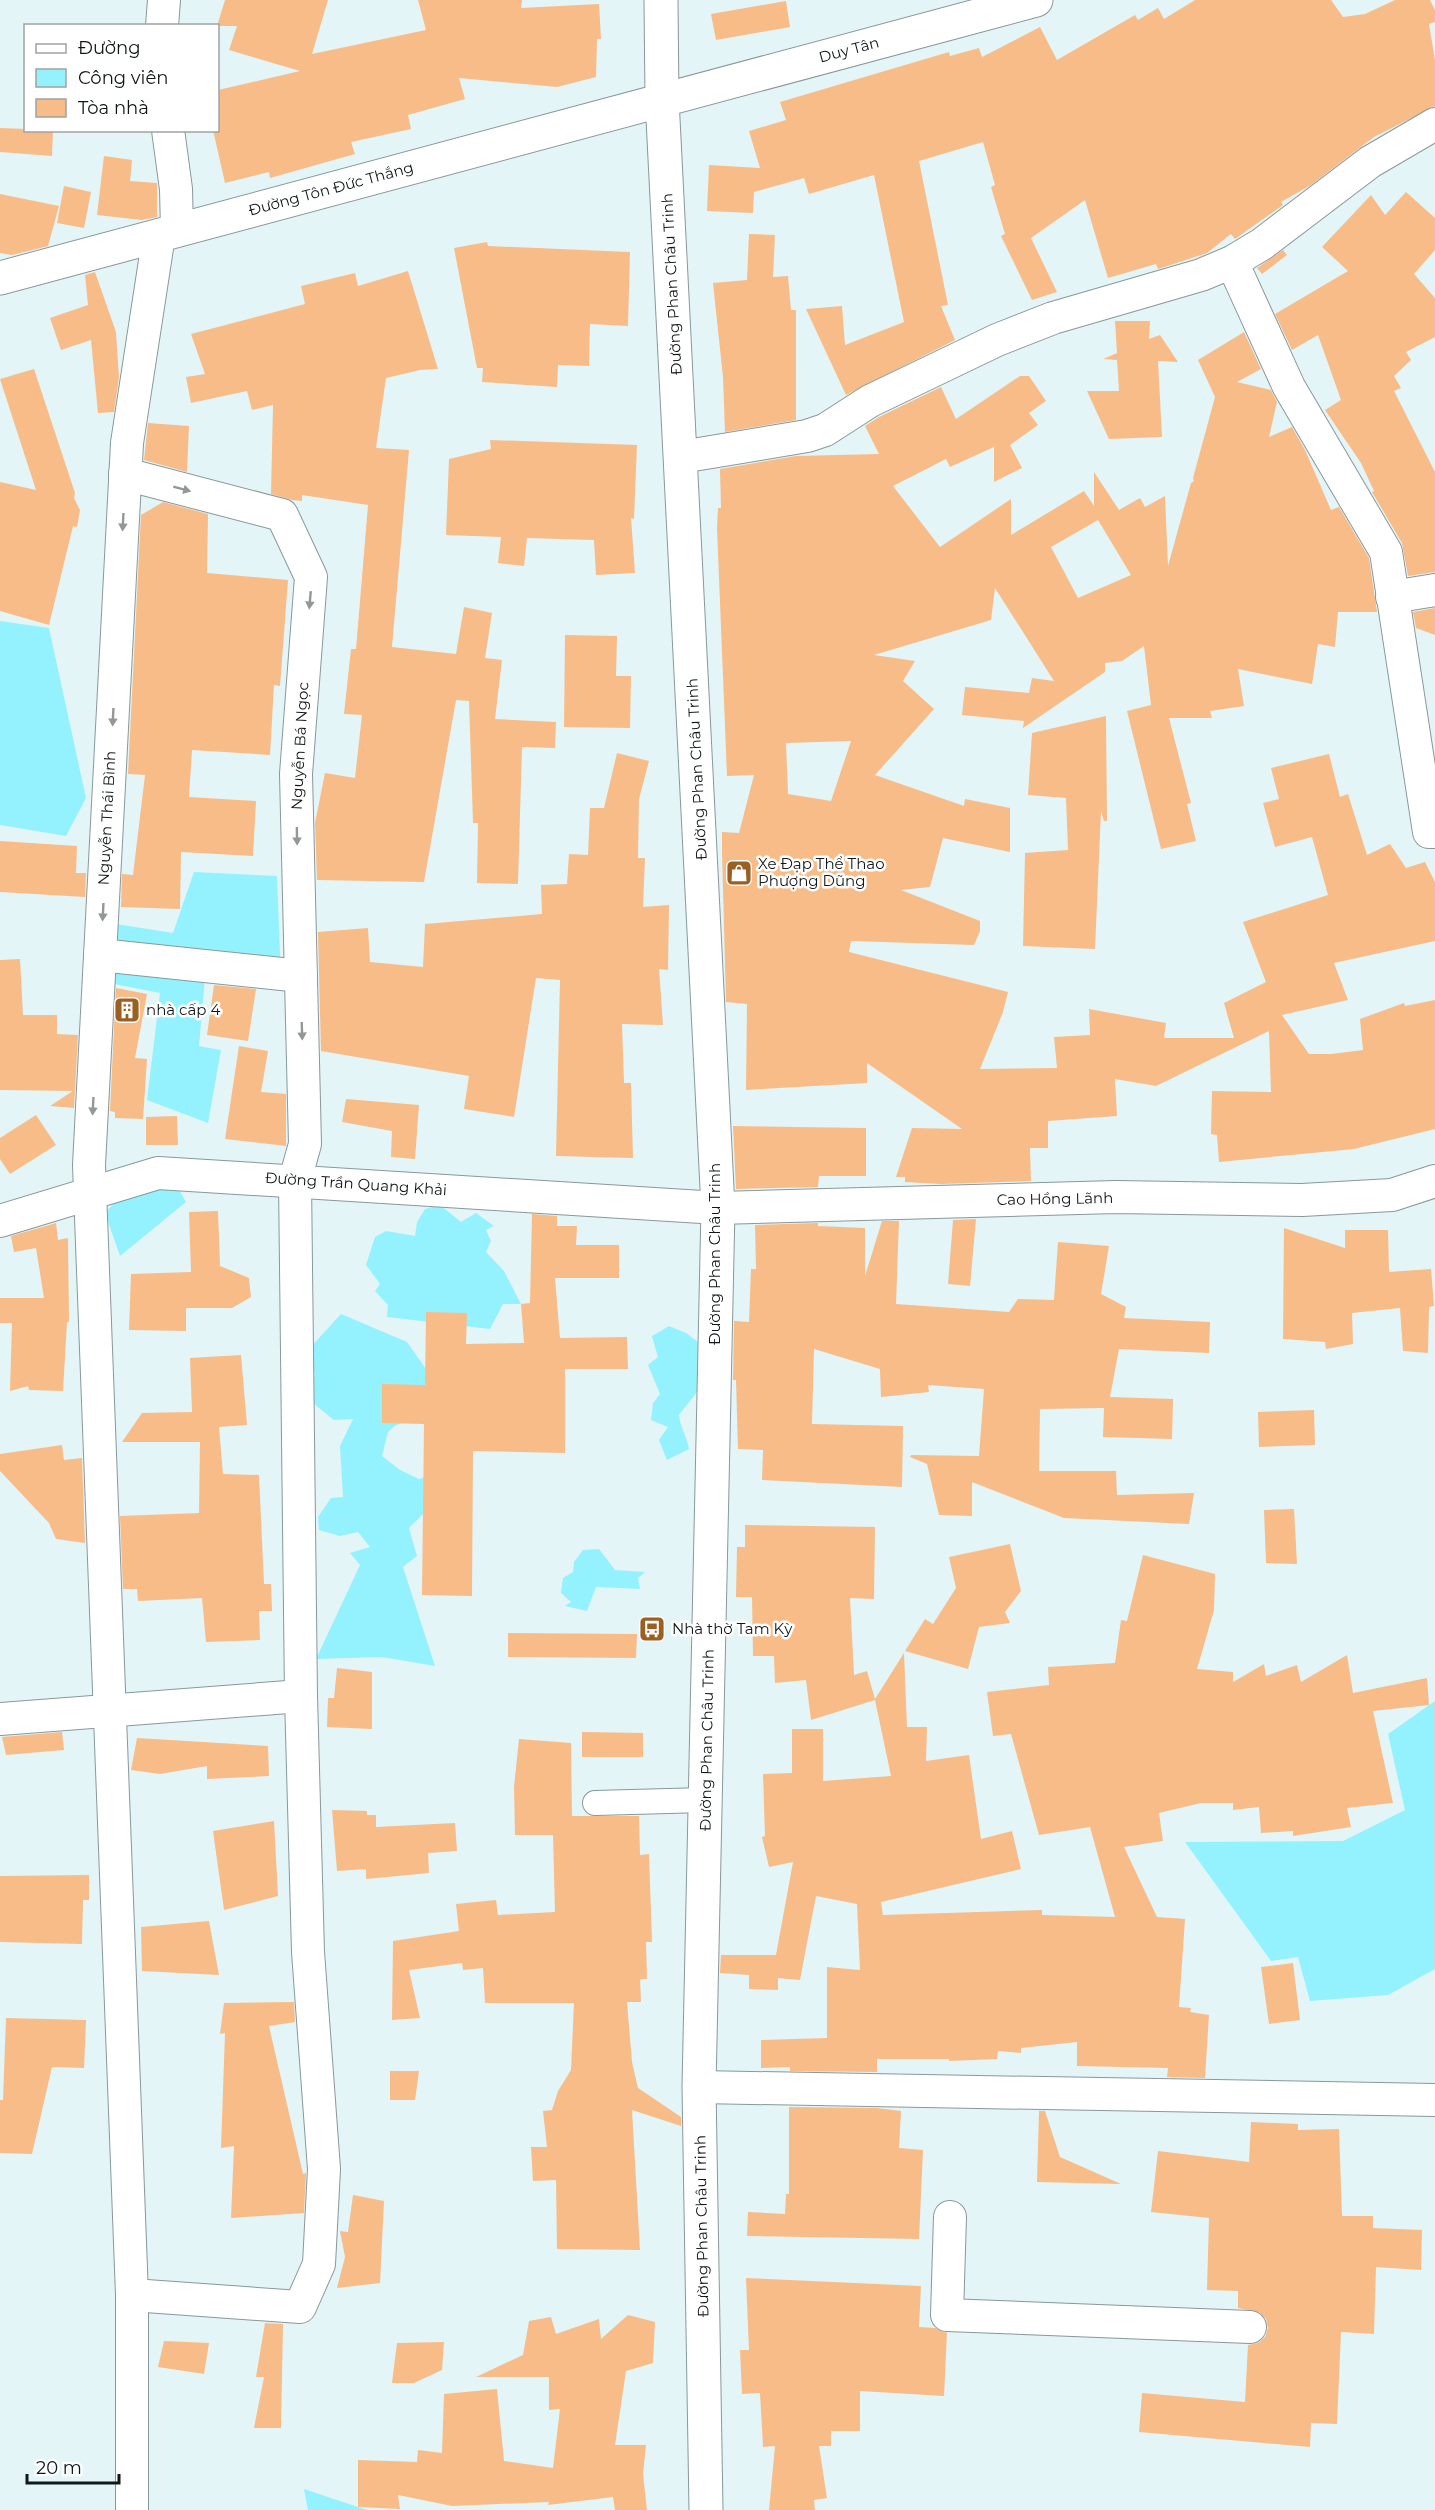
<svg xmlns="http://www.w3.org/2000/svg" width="1435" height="2510" font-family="Montserrat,sans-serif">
<rect width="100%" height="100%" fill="#e4f5f7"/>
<g fill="#94f2fe">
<polygon points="0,621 49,628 86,798 66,836 0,825"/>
<polygon points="194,872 277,876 281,981 206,967 199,1046 221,1050 208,1123 147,1100 160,993 99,981 116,924 173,933"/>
<polygon points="174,1181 186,1202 120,1256 105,1213 124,1192"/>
<polygon points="440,1205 461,1222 476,1213 494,1226 486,1230 491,1241 486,1252 504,1271 521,1304 503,1304 490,1329 387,1317 388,1305 375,1291 380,1284 366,1265 375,1237 386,1231 415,1236 417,1222 425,1209"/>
<polygon points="341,1314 407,1342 442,1392 447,1409 396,1425 388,1432 382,1456 400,1470 419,1479 441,1472 428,1509 409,1528 417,1556 403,1567 435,1666 382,1657 316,1659 360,1565 350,1553 370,1547 358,1532 340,1536 319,1530 318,1517 331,1498 343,1497 340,1446 353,1419 334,1420 308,1399 303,1379 315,1376 309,1349"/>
<path d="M 669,1326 L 686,1333 L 701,1344 L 698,1357 C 713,1381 693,1396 679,1415 C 680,1427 687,1436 689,1449 L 667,1460 L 659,1440 L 668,1427 L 651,1420 L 653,1403 L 660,1394 L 648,1365 L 658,1357 L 652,1336 Z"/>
<polygon points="599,1549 615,1570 645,1572 638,1578 640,1589 596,1587 587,1611 565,1606 571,1602 561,1593 563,1578 573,1572 574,1562 583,1550"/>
<polygon points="1435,1701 1435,1969 1388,1995 1310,2001 1298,1957 1271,1961 1185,1842 1343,1841 1405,1810 1388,1734"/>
<polygon points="304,2489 358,2507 368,2510 308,2510"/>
</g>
<g fill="#f8bc88" fill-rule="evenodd">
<polygon points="225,0 328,0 312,54 426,30 418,0 522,0 521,8 599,4 601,39 597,39 596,77 557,87 459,78 465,99 408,115 411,129 351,142 355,154 270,178 269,172 225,183 213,130 218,130 218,90 300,71 229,50 237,26 217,26"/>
<polygon points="1195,0 1331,0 1343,17 1365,14 1395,0 1430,0 1435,10 1435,22 1429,24 1435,60 1435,106 1374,137 1311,185 1281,202 1283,205 1235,239 1231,234 1207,253 1158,269 1156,264 1108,278 1085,200 1031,238 1057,292 1032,300 1001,236 1005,234 991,187 995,185 983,142 919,161 948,305 941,306 955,340 846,395 806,309 842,306 845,345 904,322 874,175 809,194 804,178 754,192 753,213 707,211 709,165 760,168 749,131 786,120 780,102 949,52 950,56 979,48 982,57 1040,27 1057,60 1135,15 1138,20 1158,8 1164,19"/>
<polygon points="786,1 790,27 716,40 711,14"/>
<polygon points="0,128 53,130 52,156 0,152"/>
<polygon points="104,156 132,160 130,181 157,183 157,217 142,220 97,215"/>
<polygon points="64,186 91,192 84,228 57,223"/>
<polygon points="1406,192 1435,218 1435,250 1414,274 1435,298 1435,337 1406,352 1411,360 1394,376 1401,388 1394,391 1435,472 1435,572 1408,576 1402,543 1372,492 1374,491 1361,463 1325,410 1341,400 1318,335 1292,350 1275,314 1348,271 1322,247 1371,195 1385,215"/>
<polygon points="0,194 59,206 48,246 12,255 0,253"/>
<polygon points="749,234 775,235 773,277 788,276 791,310 796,310 796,420 725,432 723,377 713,283 747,280"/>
<polygon points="487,242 488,246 630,252 628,326 590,324 589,366 558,365 557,387 482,382 483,368 477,368 454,248"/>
<polygon points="1283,250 1287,255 1262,274 1257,268"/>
<polygon points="408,271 438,369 420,370 386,378 376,448 409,450 392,647 456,654 464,607 492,613 485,658 502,660 495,719 556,722 555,748 522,747 518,884 477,883 478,823 473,823 469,701 456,700 424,882 317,880 315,823 325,773 355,778 362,715 344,714 351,649 356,649 368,505 302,495 302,501 292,500 271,494 273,405 252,410 247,391 191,403 186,377 205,374 191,334 305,304 301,286 355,273 358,286"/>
<polygon points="95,272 116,332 119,377 114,412 98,413 91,340 61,350 50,318 88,305 85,275"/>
<polygon points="1115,321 1150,321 1149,339 1160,335 1178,362 1158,361 1162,437 1109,439 1087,391 1119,391 1117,360 1103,359 1117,353"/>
<path d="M 1244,332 L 1261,369 L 1237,382 L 1271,390 L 1277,402 L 1269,437 L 1292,427 L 1305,450 L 1331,510 L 1339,507 L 1369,558 L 1377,612 L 1338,612 L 1335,647 L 1318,644 L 1312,684 L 1238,669 L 1244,706 L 1210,711 L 1212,718 L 1169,718 L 1191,803 L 1187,804 L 1196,841 L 1161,849 L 1127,711 L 1151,705 L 1144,646 L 1122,661 L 1105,663 L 1105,672 L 1023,728 L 1024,721 L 962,715 L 965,687 L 1029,693 L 1032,678 L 1054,681 L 995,588 L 991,620 L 874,655 L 915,661 L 903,681 L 934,709 L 875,775 L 964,806 L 965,799 L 1010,808 L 1010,852 L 943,838 L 930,887 L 901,890 L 980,921 L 980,931 L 974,945 L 851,941 L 849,952 L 1008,992 L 1003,1012 L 980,1069 L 1057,1068 L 1054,1037 L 1090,1035 L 1089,1009 L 1166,1023 L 1164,1038 L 1234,1038 L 1224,1003 L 1266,982 L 1243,922 L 1328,895 L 1312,837 L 1275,847 L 1263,803 L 1279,799 L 1271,768 L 1329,754 L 1340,797 L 1348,794 L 1367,855 L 1390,844 L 1406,868 L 1425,862 L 1435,882 L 1435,941 L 1334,963 L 1348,1000 L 1282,1015 L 1309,1054 L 1331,1054 L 1363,1050 L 1360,1019 L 1404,1003 L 1405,1006 L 1435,1000 L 1435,1129 L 1354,1149 L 1219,1162 L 1217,1135 L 1211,1134 L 1212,1091 L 1271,1092 L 1269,1031 L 1156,1086 L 1115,1079 L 1117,1116 L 1048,1121 L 1048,1148 L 1030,1148 L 1031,1181 L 941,1184 L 905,1182 L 905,1177 L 896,1177 L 912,1128 L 962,1129 L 867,1063 L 867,1083 L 746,1090 L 747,1004 L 726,1002 L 722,852 L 722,832 L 739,833 L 754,775 L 727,776 L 717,528 L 718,508 L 721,508 L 720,469 L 796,456 L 879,454 L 865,426 L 879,417 L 941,387 L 956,419 L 1020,376 L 1029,376 L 1046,401 L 1029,413 L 1038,425 L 1010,445 L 1022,468 L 994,482 L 994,447 L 950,467 L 946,459 L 893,486 L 940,547 L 1011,499 L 1011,535 L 1084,491 L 1094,506 L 1094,472 L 1119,510 L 1140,498 L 1145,507 L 1165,496 L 1168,566 L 1191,483 L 1194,481 L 1193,478 L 1215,397 L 1198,360 ZM 1098,520 L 1131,575 L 1078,598 L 1051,547 ZM 851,741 L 831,801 L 788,794 L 786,743 Z"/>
<polygon points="34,369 75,493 74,498 80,510 77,527 73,526 49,625 0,611 0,482 36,490 0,379"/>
<polygon points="148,423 189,426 187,472 144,460"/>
<polygon points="490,440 637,445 634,519 631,518 635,573 596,575 594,540 527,538 524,566 498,563 501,537 446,535 449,459 491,449"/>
<polygon points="163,502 208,514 207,573 288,580 280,686 274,685 270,755 192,750 189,797 256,801 253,856 181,852 180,909 121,907 122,874 133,875 145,775 128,774 141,515"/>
<polygon points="1435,608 1435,635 1416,628 1413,612"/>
<polygon points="565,635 617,636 616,676 631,676 630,728 564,727"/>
<polygon points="1106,716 1107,821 1104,821 1101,811 1095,949 1023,946 1025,853 1068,850 1066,798 1028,795 1032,733"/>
<polygon points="617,753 649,761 639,799 638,858 645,858 643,907 669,905 668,970 659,969 663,1025 622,1024 624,1083 631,1083 633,1158 556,1156 560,980 536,978 514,1117 464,1109 469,1076 321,1051 318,932 368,928 370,962 423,967 425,924 542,914 541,885 567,884 569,854 588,855 590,808 604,808"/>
<polygon points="0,841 77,846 76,873 86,873 85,897 0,892"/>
<polygon points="20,959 23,1015 57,1015 57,1034 78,1035 74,1108 50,1106 73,1091 0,1090 0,960"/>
<polygon points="214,985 256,989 248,1041 207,1035"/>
<polygon points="116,988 147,994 135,1058 147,1059 143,1119 115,1118 115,1112 110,1111"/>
<polygon points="239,1046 268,1051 261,1092 286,1094 286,1146 225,1139"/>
<polygon points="346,1099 419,1105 415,1159 391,1157 392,1131 342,1122"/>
<polygon points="36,1115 56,1145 10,1174 0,1159 0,1138"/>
<polygon points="177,1116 178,1145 146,1145 146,1117"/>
<polygon points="733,1126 866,1128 866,1176 819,1176 818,1187 736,1189"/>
<polygon points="218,1211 220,1266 249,1278 251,1297 232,1308 186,1308 186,1331 129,1330 131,1274 191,1272 189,1212"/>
<polygon points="532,1214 557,1216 557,1226 577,1226 576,1245 619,1245 619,1278 555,1278 560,1338 627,1337 628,1369 565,1369 565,1453 473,1451 472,1596 422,1595 424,1424 382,1423 382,1384 425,1385 426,1312 467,1313 466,1344 524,1343 521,1304 530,1303"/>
<polygon points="976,1219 970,1286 948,1284 953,1220"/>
<polygon points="882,1221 899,1221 896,1304 1009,1312 1018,1299 1054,1300 1058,1242 1109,1246 1101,1294 1126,1307 1124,1318 1210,1322 1209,1353 1119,1349 1110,1397 1173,1399 1172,1439 1103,1437 1104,1408 1040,1409 1039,1471 1116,1471 1117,1495 1194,1493 1189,1524 1064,1518 972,1482 972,1516 939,1515 927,1464 910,1457 911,1455 979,1456 984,1389 928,1385 929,1392 881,1397 880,1369 814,1349 812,1424 903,1426 902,1487 762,1480 763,1450 738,1449 736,1380 733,1380 734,1321 749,1322 751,1269 756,1269 755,1225 818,1223 818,1226 865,1228 865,1276"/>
<polygon points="56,1223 58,1240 68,1238 69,1322 67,1322 63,1391 29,1390 28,1386 10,1391 12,1323 0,1323 0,1298 44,1298 36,1248 14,1252 11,1236"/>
<polygon points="1284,1228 1345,1248 1345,1230 1388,1230 1389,1272 1431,1269 1434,1306 1429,1307 1428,1353 1403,1351 1400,1308 1352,1313 1353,1344 1326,1349 1325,1342 1283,1339"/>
<polygon points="241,1355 247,1425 219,1427 223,1474 259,1475 264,1584 271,1584 272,1611 259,1611 260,1640 206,1642 202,1598 138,1601 137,1589 123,1589 120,1516 199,1513 200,1442 122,1442 142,1413 192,1412 190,1358"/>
<polygon points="1314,1410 1315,1445 1259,1447 1258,1412"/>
<polygon points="62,1445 64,1460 82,1458 85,1543 56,1539 49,1523 0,1471 0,1454"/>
<polygon points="1294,1509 1297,1564 1266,1563 1264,1510"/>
<polygon points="745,1525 875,1527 874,1599 850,1598 854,1675 867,1671 875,1699 904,1653 907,1727 927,1727 926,1761 969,1755 981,1839 1012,1831 1021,1869 881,1902 883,1915 1042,1910 1042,1915 1115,1917 1090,1827 1039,1835 1011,1734 993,1736 987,1692 1049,1685 1048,1667 1115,1663 1121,1620 1127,1621 1143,1555 1215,1574 1214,1610 1197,1669 1233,1672 1233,1682 1264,1664 1266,1676 1297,1665 1301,1682 1347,1655 1353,1693 1427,1678 1429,1705 1373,1711 1393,1803 1347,1808 1351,1827 1293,1836 1293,1831 1261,1833 1259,1807 1233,1810 1233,1803 1201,1803 1159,1813 1163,1841 1124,1847 1157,1917 1185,1919 1179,2007 1191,2008 1190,2012 1209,2015 1205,2078 1167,2077 1168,2068 1077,2066 1077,2042 1021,2048 1021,2053 998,2051 997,2059 949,2061 949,2059 877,2059 877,2072 790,2071 790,2067 761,2068 761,2040 827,2038 827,1967 860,1970 857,1904 816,1896 800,1980 778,1978 778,1990 749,1989 749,1975 720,1973 721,1955 776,1955 793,1862 769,1867 762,1837 765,1836 763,1774 792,1773 792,1729 823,1729 823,1781 891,1776 875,1700 811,1720 806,1680 775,1683 774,1656 753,1656 752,1597 736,1597 737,1547 745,1547"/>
<polygon points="1010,1544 1021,1591 1005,1612 1010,1623 979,1627 968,1669 905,1651 925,1619 933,1624 956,1588 949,1557"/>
<polygon points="508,1633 637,1634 636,1658 508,1657"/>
<polygon points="337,1668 372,1672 372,1729 327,1727 328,1698 334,1698"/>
<polygon points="62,1732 64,1750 6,1755 2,1737"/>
<polygon points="582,1732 643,1733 643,1757 582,1757"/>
<polygon points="137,1738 268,1746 269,1776 207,1779 207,1766 160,1774 131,1770"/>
<polygon points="519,1739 571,1743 572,1816 639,1816 640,1855 649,1854 652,1942 646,1942 647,1979 640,1979 641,2002 627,2002 632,2062 638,2088 681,2117 681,2126 632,2110 640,2250 557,2249 556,2180 533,2181 531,2147 547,2147 543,2111 552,2110 558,2091 571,2070 574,2003 485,2003 483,1968 463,1970 462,1963 409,1970 420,2018 392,2020 393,1941 459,1931 456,1904 496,1900 498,1915 555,1912 553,1835 515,1835 514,1787"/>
<polygon points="332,1810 367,1811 367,1815 376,1815 376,1827 455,1823 457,1851 428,1853 429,1873 366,1879 366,1869 337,1871"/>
<polygon points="274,1821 278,1896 224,1910 213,1831"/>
<polygon points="89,1875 89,1900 83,1900 82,1944 0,1942 0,1876"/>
<polygon points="209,1921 219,1975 142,1971 141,1927"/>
<polygon points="1293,1963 1300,2020 1269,2024 1261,1967"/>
<polygon points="294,2002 295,2022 269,2026 303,2174 306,2173 304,2213 231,2218 234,2146 221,2148 225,2033 220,2034 224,2003"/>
<polygon points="6,2018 86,2020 84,2068 52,2067 32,2154 0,2153 0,2100 3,2100"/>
<polygon points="390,2071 419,2071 415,2100 390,2100"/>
<polygon points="789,2107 877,2108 901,2111 899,2148 923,2150 919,2239 747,2236 748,2212 785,2214 786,2194 789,2194"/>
<polygon points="1039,2111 1045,2111 1060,2157 1121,2184 1037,2182"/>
<polygon points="1251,2122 1298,2124 1298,2130 1339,2129 1342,2216 1373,2216 1373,2228 1422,2230 1421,2270 1376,2267 1374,2334 1341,2332 1337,2424 1311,2423 1310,2447 1139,2432 1142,2393 1245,2402 1248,2345 1258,2343 1265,2337 1268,2328 1266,2319 1259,2312 1238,2308 1238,2291 1207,2290 1209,2218 1151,2212 1158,2151 1249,2162"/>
<polygon points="353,2195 384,2201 380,2283 337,2288 345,2257 340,2231 348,2232"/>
<polygon points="746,2278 921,2286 919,2327 935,2328 947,2333 944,2396 860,2391 860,2431 831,2431 831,2446 819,2446 827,2498 814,2500 815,2510 769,2510 775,2446 763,2447 760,2393 742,2394 740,2350 749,2350"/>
<polygon points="628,2315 655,2322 653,2363 626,2371 615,2445 646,2445 643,2474 647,2510 615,2510 613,2497 548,2505 549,2502 452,2506 398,2495 400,2509 358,2507 358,2460 417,2462 418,2450 442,2453 444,2394 497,2389 504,2461 553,2468 560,2409 549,2410 549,2377 476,2377 523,2355 529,2321 551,2317 556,2334 599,2319 601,2339"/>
<polygon points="265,2323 283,2324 281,2428 254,2428 264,2377 256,2377"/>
<polygon points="164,2341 209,2343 204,2374 158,2367"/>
<polygon points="444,2342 442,2370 414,2383 392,2383 397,2343"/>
</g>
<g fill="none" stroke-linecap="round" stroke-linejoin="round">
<defs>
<polyline id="pedestrian" points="595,1803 705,1800"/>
<g id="minor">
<polyline points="162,26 164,0"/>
<polyline points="168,130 176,189 177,230"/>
<polyline points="1232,262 1289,387 1386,552 1429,832 1435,832"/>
<polyline points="681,457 807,436 825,430 870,401 997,340 1053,318 1201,275 1232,262 1262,244 1370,162 1435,124"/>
<polyline points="125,474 282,515 311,577 296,774 305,1144 295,1180 301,1696 308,1952 324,2169 319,2264 300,2307 132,2295"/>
<polyline points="1392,597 1435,590"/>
<polyline points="100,955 301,976"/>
<polyline points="0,1221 158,1173 718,1208 1116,1197 1302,1200 1392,1195 1435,1181"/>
<polyline points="0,1719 301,1696"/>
<polyline points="699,2087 1435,2100"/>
<polyline points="950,2217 947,2315 1250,2327"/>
<polyline points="132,2510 132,2295 89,1165 127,443 159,235"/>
</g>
<polyline id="tertiary" points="0,278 1036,0"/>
<polyline id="primary" points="661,0 662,99 718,1208 699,2087 706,2510"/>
</defs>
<use href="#pedestrian" stroke="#89989a" stroke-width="26"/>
<use href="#minor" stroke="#89989a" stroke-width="34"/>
<use href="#tertiary" stroke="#89989a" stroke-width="35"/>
<use href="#primary" stroke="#89989a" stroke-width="35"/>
<use href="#pedestrian" stroke="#fff" stroke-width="24"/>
<use href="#minor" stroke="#fff" stroke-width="32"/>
<use href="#tertiary" stroke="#fff" stroke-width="33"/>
<use href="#primary" stroke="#fff" stroke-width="33"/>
</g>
<defs><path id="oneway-solid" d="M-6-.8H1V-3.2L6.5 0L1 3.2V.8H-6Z" transform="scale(1.5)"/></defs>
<g fill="#949797">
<use href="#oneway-solid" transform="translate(182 489) rotate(15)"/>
<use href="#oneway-solid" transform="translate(123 522) rotate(93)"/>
<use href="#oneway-solid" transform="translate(310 600) rotate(95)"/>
<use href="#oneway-solid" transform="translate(113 717) rotate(93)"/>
<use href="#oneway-solid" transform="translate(297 836) rotate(89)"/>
<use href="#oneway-solid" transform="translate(103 912) rotate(93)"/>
<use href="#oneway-solid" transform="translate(302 1031) rotate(88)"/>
<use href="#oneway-solid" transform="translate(93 1106) rotate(93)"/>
</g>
<defs>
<symbol id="shop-square" viewBox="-11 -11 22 22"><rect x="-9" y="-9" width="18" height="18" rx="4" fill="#9b5f21" stroke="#fff"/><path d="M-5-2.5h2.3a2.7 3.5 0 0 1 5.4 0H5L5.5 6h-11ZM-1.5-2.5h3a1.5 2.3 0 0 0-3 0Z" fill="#fff"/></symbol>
<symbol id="building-square" viewBox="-11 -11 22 22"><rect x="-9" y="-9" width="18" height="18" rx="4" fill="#9b5f21" stroke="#fff"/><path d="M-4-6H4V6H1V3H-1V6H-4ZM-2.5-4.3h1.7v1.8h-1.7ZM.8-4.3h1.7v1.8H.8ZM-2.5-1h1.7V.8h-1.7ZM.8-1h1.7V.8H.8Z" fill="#fff"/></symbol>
<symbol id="bus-square" viewBox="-11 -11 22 22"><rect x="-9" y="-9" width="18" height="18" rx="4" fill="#9b5f21" stroke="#fff"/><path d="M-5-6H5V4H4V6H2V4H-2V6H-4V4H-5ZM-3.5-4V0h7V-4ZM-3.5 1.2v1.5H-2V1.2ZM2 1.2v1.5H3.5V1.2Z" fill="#fff"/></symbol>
</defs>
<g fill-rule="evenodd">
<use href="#shop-square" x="724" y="858" width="30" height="30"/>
<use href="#building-square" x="112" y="995" width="30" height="30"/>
<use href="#bus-square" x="637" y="1614" width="30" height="30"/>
</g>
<g text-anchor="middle" stroke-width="5" stroke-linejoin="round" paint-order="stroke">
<g font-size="15" fill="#111718" stroke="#fff">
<text transform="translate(849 50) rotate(-15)" y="5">Duy Tân</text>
<text transform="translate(331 189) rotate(-15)" y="5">Đường Tôn Đức Thắng</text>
<text transform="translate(672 284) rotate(-93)" y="5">Đường Phan Châu Trinh</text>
<text transform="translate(300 746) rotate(-87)" y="5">Nguyễn Bá Ngọc</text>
<text transform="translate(697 769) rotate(-93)" y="5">Đường Phan Châu Trinh</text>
<text transform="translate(107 818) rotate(-87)" y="5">Nguyễn Thái Bình</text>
<text transform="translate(356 1184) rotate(4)" y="5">Đường Trần Quang Khải</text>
<text transform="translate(1055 1199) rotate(-1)" y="5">Cao Hồng Lãnh</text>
<text transform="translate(715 1254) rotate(-90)" y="5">Đường Phan Châu Trinh</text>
<text transform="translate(707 1740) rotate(-89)" y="5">Đường Phan Châu Trinh</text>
<text transform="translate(702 2226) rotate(-91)" y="5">Đường Phan Châu Trinh</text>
</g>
<g font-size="15" fill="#111718" stroke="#fff" text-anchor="start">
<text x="758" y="869">Xe Đạp Thể Thao<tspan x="758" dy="17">Phượng Dũng</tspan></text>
<text x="146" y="1015">nhà cấp 4</text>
<text x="672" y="1634">Nhà thờ Tam Kỳ</text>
</g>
</g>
<rect x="24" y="24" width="195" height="108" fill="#ffffff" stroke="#a0a2a3" stroke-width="1.5"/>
<rect x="36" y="44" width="30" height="9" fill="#ffffff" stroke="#a0a2a3" stroke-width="1.5"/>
<text x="78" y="54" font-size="18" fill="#111718">Đường</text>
<rect x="36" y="69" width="30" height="18" fill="#94f2fe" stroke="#a0a2a3" stroke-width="1.5"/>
<text x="78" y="84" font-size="18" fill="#111718">Công viên</text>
<rect x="36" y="99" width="30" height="18" fill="#f8bc88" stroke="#a0a2a3" stroke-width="1.5"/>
<text x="78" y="114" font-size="18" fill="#111718">Tòa nhà</text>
<path d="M27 2474v9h92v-9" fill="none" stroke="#111718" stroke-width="3"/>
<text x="36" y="2474" font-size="18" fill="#111718" stroke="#ffffff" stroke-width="4.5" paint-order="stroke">20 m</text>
</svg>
